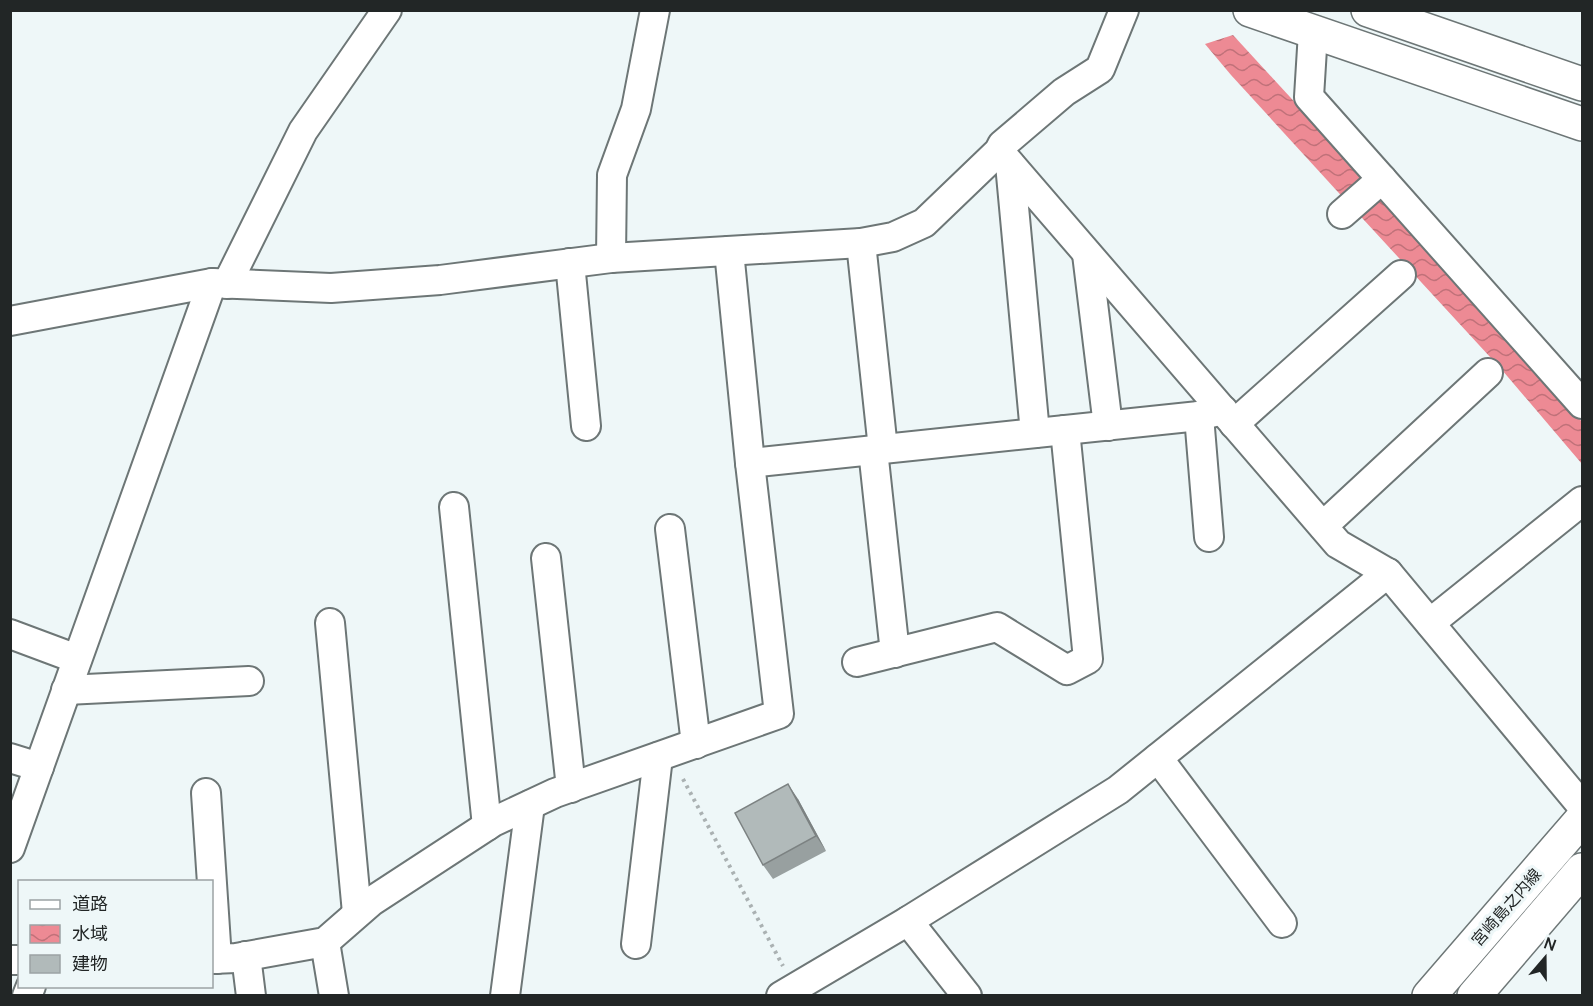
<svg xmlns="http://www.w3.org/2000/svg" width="1593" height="1006" font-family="Manrope,'Noto Sans JP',sans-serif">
<defs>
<pattern id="water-waves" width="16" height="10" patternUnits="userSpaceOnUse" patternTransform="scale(1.5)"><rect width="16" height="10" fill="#ed8a94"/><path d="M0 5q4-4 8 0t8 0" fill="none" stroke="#c07179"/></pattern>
</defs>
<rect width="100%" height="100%" fill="#eef7f8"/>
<g fill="url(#water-waves)">
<polygon points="1233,35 1370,184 1348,203 1231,75 1205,44"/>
<polygon points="1375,188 1473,294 1582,422 1582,464 1502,370 1352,207"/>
</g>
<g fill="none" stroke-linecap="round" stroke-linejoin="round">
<defs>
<g id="street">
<polyline points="1313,32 1309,97 1582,404"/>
<polyline points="999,151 1338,544 1388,573 1582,806"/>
<polyline points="1010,164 1035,433"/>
<polyline points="1342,214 1382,179"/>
<polyline points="861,243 883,449"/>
<polyline points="1087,254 1108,426"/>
<polyline points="611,258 612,175 636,109 655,10"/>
<polyline points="570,263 586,426"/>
<polyline points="227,284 303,131 387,10"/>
<polyline points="10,321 212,283 331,288 440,280 611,258 861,243 893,237 924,223 999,151 1002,145 1064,92 1100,69 1124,10"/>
<polyline points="1199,416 1209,537"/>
<polyline points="1234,424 1401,275"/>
<polyline points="873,450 895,653"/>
<polyline points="750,463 1199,416 1223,410"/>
<polyline points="454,507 487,826"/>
<polyline points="1323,526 1488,373"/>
<polyline points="670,529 696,744"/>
<polyline points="546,558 571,788"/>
<polyline points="330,623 357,913"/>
<polyline points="1430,623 1582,501"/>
<polyline points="10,634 77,659"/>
<polyline points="857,662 997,627 1067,670 1088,659 1065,430"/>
<polyline points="66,690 249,681"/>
<polyline points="10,758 39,767"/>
<polyline points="1158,758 1282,923"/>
<polyline points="206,793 217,959"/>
<polyline points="10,848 212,283"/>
<polyline points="908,921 967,996"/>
<polyline points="325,942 334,996"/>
<polyline points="636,944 658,757"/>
<polyline points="246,956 251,996"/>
<polyline points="212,959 236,958 325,942 372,901 493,822 555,793 779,714 750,463 729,251"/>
<polyline points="10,960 20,960"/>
<polyline points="27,996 31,986"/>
<polyline points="505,996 530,805"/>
<polyline points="781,996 908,921 1118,790 1388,573"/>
</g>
<g id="secondary">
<polyline points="1250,10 1582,124"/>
<polyline points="1368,10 1582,84"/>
</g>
<g id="primary">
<polyline points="1429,996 1582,819"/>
<polyline points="1474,996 1582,870"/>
</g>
</defs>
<use href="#street" stroke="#6d7676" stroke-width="32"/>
<use href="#secondary" stroke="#6d7676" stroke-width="36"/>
<use href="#primary" stroke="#6d7676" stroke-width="36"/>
<polyline stroke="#aab1b2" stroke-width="4" stroke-dasharray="3 4.5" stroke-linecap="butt" points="683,779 783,966"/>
<use href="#street" stroke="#fff" stroke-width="28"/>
<use href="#secondary" stroke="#fff" stroke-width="33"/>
<use href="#primary" stroke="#fff" stroke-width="33"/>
</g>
<polygon fill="#98a0a0" points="798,799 826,851 773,879 763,865"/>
<polygon fill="#7c8282" points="788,784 798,799 826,851 816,836"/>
<polygon fill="#b1baba" stroke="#7c8282" stroke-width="1.5" points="788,784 816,836 763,865 735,813"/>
<g text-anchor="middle" stroke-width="6" stroke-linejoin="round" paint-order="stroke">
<g font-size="16" fill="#222626" stroke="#eef7f8">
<text transform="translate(1506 907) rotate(-49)" y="6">宮崎島之内線</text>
</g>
</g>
<rect width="1593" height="1006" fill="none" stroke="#222626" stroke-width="24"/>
<rect x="18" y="880" width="195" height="108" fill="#eef7f8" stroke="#9ca3a4" stroke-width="1.5"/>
<rect x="30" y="900" width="30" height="9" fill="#ffffff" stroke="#9ca3a4" stroke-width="1.5"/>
<text x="72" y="910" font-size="18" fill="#222626">道路</text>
<rect x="30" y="925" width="30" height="18" fill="url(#water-waves)" stroke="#9ca3a4" stroke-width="1.5"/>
<text x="72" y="940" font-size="18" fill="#222626">水域</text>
<rect x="30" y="955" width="30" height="18" fill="#b1baba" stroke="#9ca3a4" stroke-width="1.5"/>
<text x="72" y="970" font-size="18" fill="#222626">建物</text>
<g transform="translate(1545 958) rotate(20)" stroke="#eef7f8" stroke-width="4.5" paint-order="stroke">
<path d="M0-4.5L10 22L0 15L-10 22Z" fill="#222626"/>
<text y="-9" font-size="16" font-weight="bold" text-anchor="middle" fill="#222626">N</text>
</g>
</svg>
